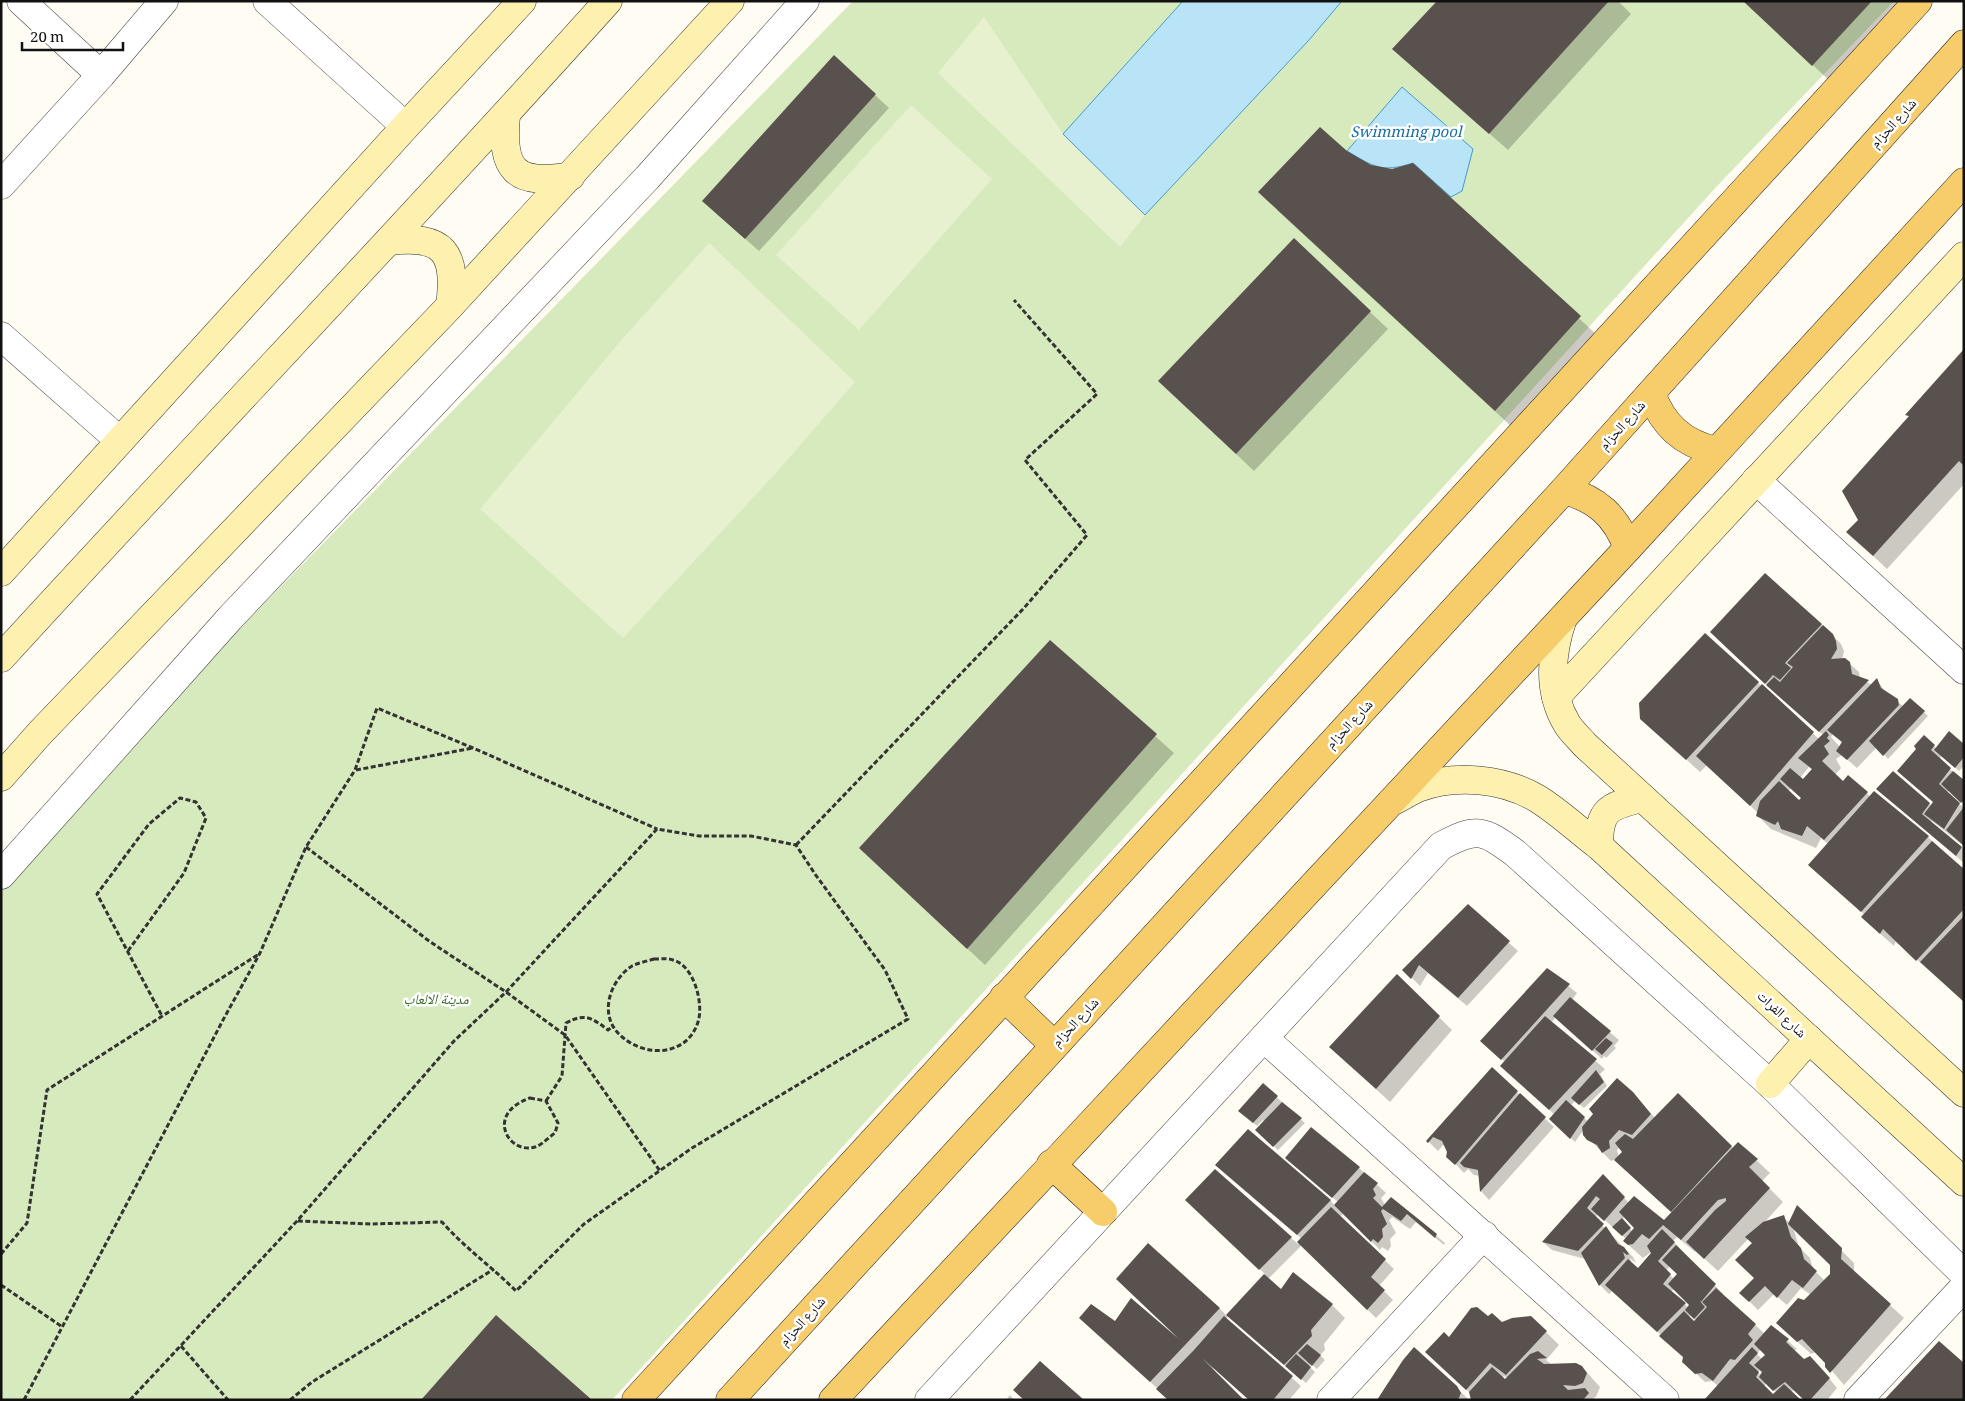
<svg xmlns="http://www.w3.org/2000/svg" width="1965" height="1401" font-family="Georgia,'Noto Naskh Arabic',serif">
<rect width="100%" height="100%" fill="#fffcf4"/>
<polygon fill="#d7eabd" points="853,1 1894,1 1719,184 612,1400 1,1400 1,873"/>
<g fill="#e7f1cf">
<polygon points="984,17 1063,134 1145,215 1120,247 938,73"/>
<polygon points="911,105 992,179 859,330 776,255"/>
<polygon points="709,243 855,382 775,474 623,638 480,509 624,337"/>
</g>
<g fill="#b9e3f6" stroke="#419dcd">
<polygon points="1183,1 1342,1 1309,40 1145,215 1063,134"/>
<path d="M 1402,87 L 1473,149 L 1462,191 L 1451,197 L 1413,163 C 1382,173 1374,167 1347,151 Z"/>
</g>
<g fill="#0003" fill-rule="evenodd">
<polygon points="1438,1 1618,1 1631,14 1508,150 1394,49"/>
<polygon points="1744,1 1906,1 1831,82"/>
<polygon points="875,95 889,108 759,251 717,214"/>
<polygon points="1346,152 1371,166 1392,171 1413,164 1597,335 1513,428 1277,210"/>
<polygon points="1294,240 1388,329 1254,471 1177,398"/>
<polygon points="1964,351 1964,484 1887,569 1848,532 1859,520 1910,418 1907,415"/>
<path d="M 1821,624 L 1841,644 L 1844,651 L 1842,660 L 1849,663 L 1859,672 L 1860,678 L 1872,685 L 1877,680 L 1887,694 L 1903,706 L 1910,699 L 1928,716 L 1888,759 L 1877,747 L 1857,768 L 1842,755 L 1836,759 L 1841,768 L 1835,775 L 1843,782 L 1848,777 L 1871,797 L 1874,793 L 1928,837 L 1964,871 L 1964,1001 L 1896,941 L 1894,946 L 1876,930 L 1865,915 L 1823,878 L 1828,844 L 1821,838 L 1816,848 L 1771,829 L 1758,816 L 1758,813 L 1707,765 L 1700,772 L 1641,718 L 1706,635 L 1819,739 L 1823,735 L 1725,646 ZM 1833,734 L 1843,743 L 1840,747 L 1831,737 ZM 1809,767 L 1813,770 L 1803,781 L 1800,778 ZM 1791,788 L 1802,798 L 1800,802 L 1788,791 Z"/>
<polygon points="1050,642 1174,753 985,965 878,865"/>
<polygon points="1924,737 1936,748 1964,746 1964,766 1959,771 1942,756 1939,759 1964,782 1964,804 1949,790 1947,793 1964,808 1964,846 1932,821 1931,823 1964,850 1964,863 1887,797 1929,804 1932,806 1934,802 1918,749"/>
<polygon points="1468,906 1518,951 1467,1006 1428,973 1420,986 1404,970"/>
<path d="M 1548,970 L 1577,993 L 1572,1000 L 1619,1040 L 1614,1046 L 1616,1048 L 1606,1058 L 1604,1056 L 1602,1059 L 1556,1017 L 1551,1023 L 1605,1069 L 1600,1074 L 1607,1086 L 1584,1108 L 1575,1101 L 1570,1106 L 1589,1122 L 1595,1114 L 1591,1109 L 1617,1080 L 1641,1102 L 1655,1118 L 1678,1095 L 1733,1148 L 1738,1143 L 1770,1173 L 1762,1181 L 1783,1202 L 1764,1223 L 1783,1217 L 1790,1223 L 1798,1207 L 1854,1263 L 1854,1272 L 1904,1318 L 1844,1385 L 1816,1352 L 1811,1354 L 1777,1323 L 1799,1299 L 1804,1302 L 1811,1295 L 1801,1288 L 1787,1305 L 1774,1294 L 1758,1310 L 1741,1293 L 1755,1278 L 1737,1260 L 1753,1244 L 1748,1239 L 1718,1271 L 1696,1251 L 1695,1252 L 1677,1237 L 1673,1241 L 1723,1294 L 1722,1295 L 1765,1334 L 1772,1327 L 1797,1349 L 1794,1351 L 1804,1360 L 1810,1357 L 1819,1366 L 1837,1388 L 1827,1400 L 1805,1400 L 1794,1390 L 1791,1392 L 1799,1400 L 1706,1400 L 1718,1386 L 1712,1381 L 1705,1382 L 1683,1361 L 1685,1357 L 1661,1335 L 1612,1291 L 1609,1294 L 1600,1285 L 1585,1259 L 1552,1250 L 1543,1242 L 1603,1176 L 1629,1203 L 1634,1198 L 1664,1222 L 1673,1213 L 1615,1159 L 1611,1161 L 1584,1134 L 1584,1129 L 1575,1142 L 1551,1119 L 1555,1115 L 1511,1074 L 1502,1065 L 1505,1062 L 1482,1041 ZM 1620,1147 L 1624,1152 L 1619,1157 L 1617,1150 ZM 1598,1214 L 1626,1239 L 1624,1241 L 1643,1258 L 1651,1252 L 1652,1254 L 1639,1270 L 1632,1264 L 1630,1258 L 1636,1263 L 1633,1257 L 1595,1218 ZM 1625,1216 L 1636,1228 L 1633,1232 L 1622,1220 ZM 1793,1227 L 1832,1265 L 1831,1275 L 1825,1281 L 1813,1269 L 1810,1258 L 1799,1247 ZM 1670,1266 L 1678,1274 L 1674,1279 L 1666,1271 ZM 1674,1289 L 1691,1305 L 1689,1308 L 1671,1292 ZM 1691,1315 L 1696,1320 L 1694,1323 L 1689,1318 ZM 1761,1349 L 1766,1355 L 1762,1359 L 1757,1354 ZM 1760,1370 L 1763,1372 L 1761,1376 L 1758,1372 ZM 1766,1383 L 1776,1392 L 1773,1395 L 1764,1387 Z"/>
<polygon points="1397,976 1452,1030 1390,1102 1344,1060"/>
<polygon points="1492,1069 1554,1127 1489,1200 1481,1191 1480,1176 1474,1175 1468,1169 1464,1173 1448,1156 1446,1147 1443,1145 1438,1151 1427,1140"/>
<polygon points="1263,1085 1305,1123 1278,1150 1257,1130 1264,1122 1263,1120 1257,1126 1244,1115"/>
<polygon points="1217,1165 1330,1200 1335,1206 1338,1202 1296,1166 1359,1168 1386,1193 1381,1198 1385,1205 1391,1199 1445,1243 1444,1245 1416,1222 1410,1229 1392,1217 1389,1220 1396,1233 1390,1239 1391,1246 1388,1251 1382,1247 1380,1250 1344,1213 1340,1217 1394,1269 1379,1286 1393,1300 1376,1318 1302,1245 1268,1279 1281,1290 1332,1305 1345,1318 1324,1344 1325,1350 1320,1355 1325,1360 1317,1369 1311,1364 1309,1366 1315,1372 1306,1383 1229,1316 1226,1319 1301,1386 1289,1400 1249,1400 1214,1368 1158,1389 1090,1327 1115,1323 1175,1338 1219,1308 1227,1316 1265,1274 1196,1209 1291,1238 1298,1244 1302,1239"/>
<path d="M 1488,1317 L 1502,1323 L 1531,1317 L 1559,1345 L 1546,1360 L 1552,1365 L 1582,1367 L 1600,1387 L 1596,1397 L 1593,1398 L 1595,1400 L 1473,1400 L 1471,1394 L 1440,1365 L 1450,1338 ZM 1504,1376 L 1508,1378 L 1505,1381 L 1502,1378 Z"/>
<polygon points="1414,1349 1456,1387 1469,1400 1380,1400 1384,1389"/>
<polygon points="1010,1395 1014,1400 1006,1400"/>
</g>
<g fill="#59514d">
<polygon points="1437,1 1609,1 1489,134 1392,49"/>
<polygon points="1743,1 1872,1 1812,66"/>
<polygon points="834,55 876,94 745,239 702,201"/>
<polygon points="1320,127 1347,151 1371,165 1392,169 1413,163 1581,316 1495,411 1258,192"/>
<polygon points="1294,238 1371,311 1236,454 1158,381"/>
<polygon points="1964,349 1964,466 1959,461 1873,556 1846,532 1858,520 1842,491 1909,416 1905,415"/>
<polygon points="1765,573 1822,624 1785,663 1791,668 1780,680 1773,675 1765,684 1710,632"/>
<polygon points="1823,625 1833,634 1836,641 1837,649 1831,659 1845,658 1850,662 1852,674 1869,680 1819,732 1766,685 1774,677 1780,682 1793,667 1787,663"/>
<polygon points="1705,633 1759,682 1686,760 1640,719 1639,703"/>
<polygon points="1050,640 1157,734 967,949 859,848"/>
<polygon points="1877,678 1881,688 1898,699 1899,705 1847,760 1836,751 1842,742 1827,730"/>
<polygon points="1762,684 1814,732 1750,806 1696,756"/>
<polygon points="1910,698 1925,711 1883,756 1869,741"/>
<polygon points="1826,731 1829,735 1827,738 1830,741 1824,746 1829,754 1822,761 1843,781 1848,775 1868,792 1824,840 1807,826 1802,836 1781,829 1778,821 1775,825 1756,816 1760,801 1779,781 1799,800 1801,798 1780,779 1790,768 1803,779 1812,769 1798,758"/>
<polygon points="1949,731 1964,744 1964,757 1955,768 1934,750"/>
<polygon points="1924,735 1935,745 1931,750 1951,768 1939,784 1960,803 1944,829 1924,814 1933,802 1897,771 1916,749 1914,746"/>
<polygon points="1893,771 1930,803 1922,814 1962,847 1956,856 1876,789"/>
<polygon points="1953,771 1964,780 1964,800 1961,803 1941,784"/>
<polygon points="1874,791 1929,836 1861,912 1808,865"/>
<polygon points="1964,807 1964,846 1946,830"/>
<polygon points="1932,841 1964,869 1964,909 1916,961 1883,929 1880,934 1861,917"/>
<polygon points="1468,904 1510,941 1458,998 1419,965 1411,979 1402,970"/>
<polygon points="1964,916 1964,1002 1920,962"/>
<polygon points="1547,968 1570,984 1501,1060 1480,1041"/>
<polygon points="1397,974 1440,1016 1376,1089 1329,1047"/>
<polygon points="1570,997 1611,1031 1592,1051 1553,1016"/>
<polygon points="1545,1016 1597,1059 1549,1110 1500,1066"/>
<polygon points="1606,1038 1613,1043 1602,1055 1595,1049"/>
<polygon points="1492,1067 1518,1091 1455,1165 1446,1157 1447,1152 1442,1141 1433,1137 1428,1143 1426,1141"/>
<polygon points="1596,1070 1604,1082 1579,1105 1571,1098"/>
<polygon points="1617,1078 1633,1092 1651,1114 1632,1135 1619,1130 1609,1141 1610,1148 1602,1153 1597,1145 1587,1140 1583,1135 1582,1127 1593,1114 1589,1109"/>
<polygon points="1263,1083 1278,1096 1253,1123 1238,1111"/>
<polygon points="1520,1093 1546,1117 1480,1192 1478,1170 1464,1167 1460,1163"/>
<polygon points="1678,1093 1732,1146 1671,1212 1614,1160 1622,1152 1615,1143 1625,1134 1633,1139"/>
<polygon points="1566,1100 1585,1117 1570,1139 1549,1119"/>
<polygon points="1282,1102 1302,1118 1273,1147 1255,1130"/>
<polygon points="1311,1127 1360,1167 1332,1198 1285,1158"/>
<polygon points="1248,1129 1331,1200 1297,1235 1215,1165"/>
<polygon points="1738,1142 1758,1159 1749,1167 1770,1188 1704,1259 1686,1242 1715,1210 1726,1201 1726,1198 1718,1200 1681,1240 1663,1225 1649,1239 1642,1234 1633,1244 1628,1245 1623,1241 1634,1228 1619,1212 1634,1196 1664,1220"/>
<polygon points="1215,1169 1292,1237 1259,1270 1185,1200"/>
<polygon points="1364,1172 1378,1183 1373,1189 1376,1195 1373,1198 1382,1207 1391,1197 1437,1234 1435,1238 1407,1214 1401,1221 1383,1209 1381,1211 1387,1224 1382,1229 1383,1237 1378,1243 1373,1239 1371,1242 1334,1205"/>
<polygon points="1603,1174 1625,1197 1604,1221 1591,1209 1600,1199 1596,1196 1587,1208 1604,1224 1578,1251 1542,1242"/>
<polygon points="1797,1205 1842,1248 1841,1259 1891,1304 1830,1373 1825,1367 1825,1363 1802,1339 1797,1342 1776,1323 1798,1298 1804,1300 1830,1274 1830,1265 1788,1224"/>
<polygon points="1331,1207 1386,1259 1371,1277 1385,1290 1367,1310 1297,1242"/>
<polygon points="1784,1215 1791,1237 1801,1248 1804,1259 1817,1271 1803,1288 1792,1280 1777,1298 1765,1286 1749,1302 1739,1293 1754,1278 1735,1260 1752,1243 1745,1237 1763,1222"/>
<polygon points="1622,1218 1631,1228 1622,1236 1612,1227"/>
<polygon points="1606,1226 1618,1244 1624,1247 1629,1254 1627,1255 1623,1252 1625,1258 1599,1286 1581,1253"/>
<polygon points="1662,1229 1675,1242 1658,1261 1671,1274 1663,1284 1686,1303 1657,1332 1605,1285 1628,1259 1638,1268 1651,1253 1647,1246"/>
<polygon points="1148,1243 1220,1308 1150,1382 1079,1318 1091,1304 1115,1321 1131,1298 1179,1339 1116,1279"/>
<polygon points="1676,1245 1716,1284 1701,1302 1699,1300 1705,1307 1694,1319 1685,1310 1689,1305 1668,1284 1677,1274 1662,1260"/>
<polygon points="1293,1272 1333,1304 1311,1330 1312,1336 1284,1365 1226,1315 1264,1274 1281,1289"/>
<polygon points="1716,1288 1756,1324 1748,1334 1753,1340 1735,1360 1730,1359 1713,1381 1702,1373 1695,1374 1682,1362 1683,1357 1659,1336 1684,1311 1694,1321 1707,1307 1702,1302"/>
<polygon points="1477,1307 1488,1316 1492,1313 1502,1322 1512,1318 1531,1316 1547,1331 1506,1375 1490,1363 1466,1390 1425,1352 1444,1332 1449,1337 1471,1308"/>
<polygon points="496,1315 592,1400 421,1400"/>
<polygon points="1224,1316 1293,1376 1273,1400 1249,1400 1202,1358 1244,1400 1168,1400 1156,1389 1194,1350"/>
<polygon points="1771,1325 1789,1339 1786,1342 1804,1359 1810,1356 1830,1378 1810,1400 1804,1400 1785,1382 1773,1391 1759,1377 1762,1372 1754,1365 1765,1355 1754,1344"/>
<polygon points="1939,1341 1964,1363 1964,1400 1884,1400"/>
<polygon points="1307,1344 1321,1355 1312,1366 1298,1353"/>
<polygon points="1414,1347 1457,1386 1461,1393 1458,1400 1377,1400 1403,1360"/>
<polygon points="1752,1347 1758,1353 1749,1363 1759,1372 1756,1377 1773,1394 1784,1384 1801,1400 1704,1400"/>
<polygon points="1538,1351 1547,1358 1537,1359 1544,1364 1576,1363 1582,1366 1587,1373 1583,1383 1575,1386 1563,1385 1568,1390 1585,1388 1589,1393 1583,1400 1471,1400 1469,1392 1492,1367 1505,1379 1530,1354"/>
<polygon points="1296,1354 1311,1367 1301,1380 1285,1366"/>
<polygon points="1040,1361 1084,1400 1024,1400 1013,1390"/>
</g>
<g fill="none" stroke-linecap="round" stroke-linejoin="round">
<defs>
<g id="street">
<polyline points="21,1 101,75"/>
<polyline points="267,1 405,126"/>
<polyline points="1,185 101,75 164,1"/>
<polyline points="1,336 120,441"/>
<polyline points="1756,480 1964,670"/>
<polyline points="1,875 230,618 647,178 805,1"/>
<polyline points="1264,1038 1665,1400"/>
<path d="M 929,1400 L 1441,846 C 1477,827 1482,829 1515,853 L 1770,1084 L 1964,1274"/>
<polyline points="1331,1400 1484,1235"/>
<polyline points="1858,1400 1964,1287"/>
</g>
<g id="secondary">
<path d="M 506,115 C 501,170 514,186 571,176"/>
<path d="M 390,241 C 444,235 457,252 450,306"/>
<polyline points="1,572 406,126 522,1"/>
<path d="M 1563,618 C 1551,653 1547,691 1567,724 C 1572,732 1579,738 1585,745 L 1964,1093"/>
<path d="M 1,658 C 202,438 409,223 608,1"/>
<polyline points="1556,697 1964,256"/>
<polyline points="1,777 40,733 450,306 730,1"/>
<path d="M 1391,802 C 1400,798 1409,792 1418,788 C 1455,774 1503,778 1538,799 C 1559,812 1579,831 1599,846 L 1964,1182"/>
<path d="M 1599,846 C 1599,810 1608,806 1642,798"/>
<polyline points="1770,1084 1809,1039"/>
</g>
<g id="primary">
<path d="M 1651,393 C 1663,425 1682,443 1716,451"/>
<path d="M 1564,490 C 1597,499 1616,516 1628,548"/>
<polyline points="1004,997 1054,1045"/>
<polyline points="1051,1164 1103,1212"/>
<polyline points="636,1400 1918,1"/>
<polyline points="730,1400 1564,490 1964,44"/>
<polyline points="833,1400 1628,548 1964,182"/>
</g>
</defs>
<use href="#street" stroke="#444" stroke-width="29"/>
<use href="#secondary" stroke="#333" stroke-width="29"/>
<use href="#primary" stroke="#222" stroke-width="29"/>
<g stroke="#333" stroke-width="3" stroke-dasharray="5 2.5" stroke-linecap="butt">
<polyline points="356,770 473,748"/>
<polyline points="796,845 1024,608 1087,535 1025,460 1097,394 1014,300"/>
<polyline points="306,847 429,941 506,992 565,1035 660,1171"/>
<polyline points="128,951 184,873 206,818 196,802 180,798 149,824 97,894 162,1016"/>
<path d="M 654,959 C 660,959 667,958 673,960 C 694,965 704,1004 698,1022 C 687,1057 644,1058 620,1035 C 598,1015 610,980 632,966 C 638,963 647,961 654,959 Z"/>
<path d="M 530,1098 L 546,1101 L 558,1123 L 555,1133 C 549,1137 542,1145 535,1147 C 509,1155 484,1114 530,1098 Z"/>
<path d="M 546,1101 L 562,1076 L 566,1023 C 585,1013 591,1017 608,1030 L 613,1026"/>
<polyline points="1,1254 27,1223 47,1090 259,954"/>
<polyline points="1,1285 61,1326"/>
<polyline points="181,1346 228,1400"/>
<polyline points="24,1400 223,1020 260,953 306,847 355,770 377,708 473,748 657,829"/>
<path d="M 130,1400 L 297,1221 L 454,1041 L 506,992 L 657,829 L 699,836 L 751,836 L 796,845 L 815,874 L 885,970 L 908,1019 L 692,1148 L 584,1224 L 516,1291 C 492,1267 465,1248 442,1222 L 372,1224 L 297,1221"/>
<polyline points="290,1400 312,1382 494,1269"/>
</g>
<use href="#street" stroke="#fff" stroke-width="28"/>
<use href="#secondary" stroke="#fef1b0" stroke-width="28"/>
<use href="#primary" stroke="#f7cd6c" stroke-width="28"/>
</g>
<g text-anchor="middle" stroke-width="5" stroke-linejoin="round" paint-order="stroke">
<g font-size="14" fill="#111" stroke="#fff">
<text transform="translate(1893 123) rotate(-48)" y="5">شارع الحزام</text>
<text transform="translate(1622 425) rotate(-48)" y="5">شارع الحزام</text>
<text transform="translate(1349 724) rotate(-47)" y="5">شارع الحزام</text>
<text transform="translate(1782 1014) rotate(43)" y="5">شارع الفرات</text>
<text transform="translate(1075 1022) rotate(-47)" y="5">شارع الحزام</text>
<text transform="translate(802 1321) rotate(-48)" y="5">شارع الحزام</text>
</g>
<g font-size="14" font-style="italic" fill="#336920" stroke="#fff">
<text x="436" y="1004">مدينة الالعاب</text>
</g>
<g font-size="15" font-style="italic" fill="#196fa3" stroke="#fff">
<text x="1406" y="137">Swimming pool</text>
</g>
</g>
<rect width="1965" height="1401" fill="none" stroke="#111111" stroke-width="5"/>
<path d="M22 42v8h101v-8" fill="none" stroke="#111111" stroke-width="2.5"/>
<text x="30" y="42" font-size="15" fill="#111111" stroke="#ffffff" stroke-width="4" paint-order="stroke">20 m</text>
</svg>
